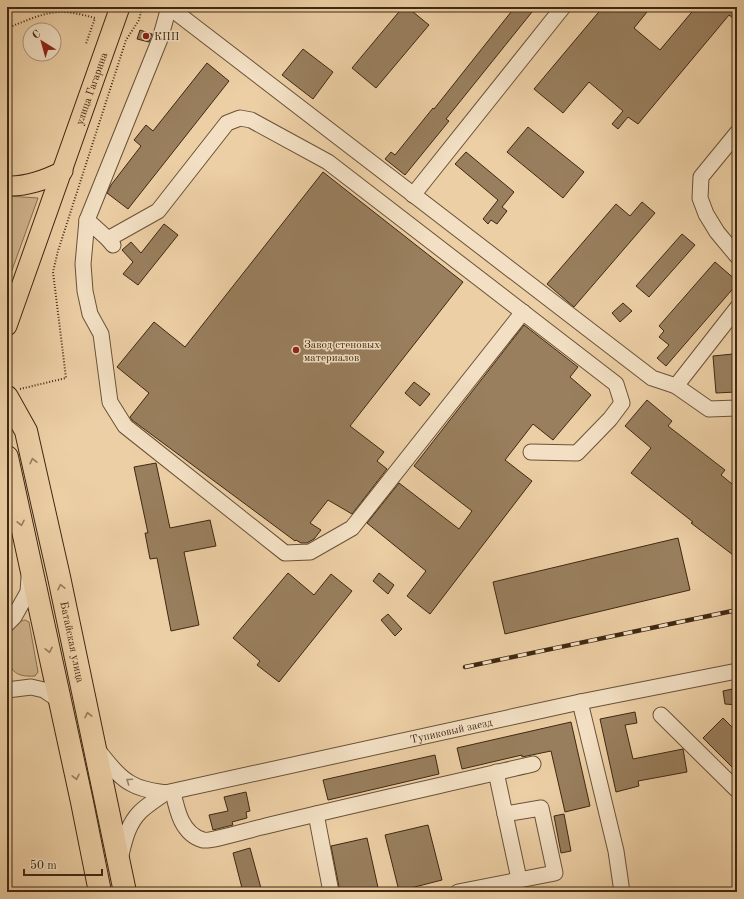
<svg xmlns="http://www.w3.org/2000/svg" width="744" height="899" font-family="'Old Standard TT',serif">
<rect width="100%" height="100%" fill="#edcfa5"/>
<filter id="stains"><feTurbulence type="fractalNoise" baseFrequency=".005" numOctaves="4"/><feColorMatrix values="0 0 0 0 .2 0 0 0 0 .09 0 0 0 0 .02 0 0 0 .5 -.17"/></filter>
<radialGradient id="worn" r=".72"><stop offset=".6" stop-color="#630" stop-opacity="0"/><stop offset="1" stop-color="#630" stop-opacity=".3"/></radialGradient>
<g fill="#cfb38c" stroke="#876e4f">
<polygon points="7,196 38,198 7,284"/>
<path d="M 25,620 L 29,622 L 38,672 L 35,676 C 10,678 7,665 9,644 C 10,638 10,631 14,626 C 17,622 21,621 25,620 Z"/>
</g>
<g fill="#997f5e" stroke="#3f2812">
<polygon points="403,7 407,7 429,25 376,88 352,68"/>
<polygon points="515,7 536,7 446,119 449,121 405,175 385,159 391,152 395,155 433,108 434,109"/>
<polygon points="603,7 651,7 634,28 660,50 696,7 737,7 737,21 729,15 638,124 628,117 618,129 612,124 623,111 589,82 563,113 534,89"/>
<polygon points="140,30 152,34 149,42 137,39"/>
<polygon points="303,49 333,72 313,99 282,75"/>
<polygon points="207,63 229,81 128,209 107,193 111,185 141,146 134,140 146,125 153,131"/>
<polygon points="528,127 584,172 563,198 507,152"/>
<polygon points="466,152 514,192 502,207 507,211 497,224 491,220 488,224 483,219 498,200 455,164"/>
<polygon points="323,172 463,282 350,426 384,452 377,461 387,469 352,514 328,500 310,523 321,530 314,539 307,543 301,543 296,540 295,541 132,420 130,417 149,393 117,367 154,322 185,347"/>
<polygon points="642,202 655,213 574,307 547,284 616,204 630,216"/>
<polygon points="164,224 178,235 138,285 123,274 133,262 122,250 131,242 141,253"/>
<polygon points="682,234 695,245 649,297 636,286"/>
<polygon points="715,262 737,281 737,284 666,366 657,358 669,345 659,337 664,331 659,326"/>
<polygon points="623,303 632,311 620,322 612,313"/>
<polygon points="524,325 578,367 570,377 591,395 553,440 533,424 505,460 532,481 430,614 407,596 426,571 367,523 399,483 459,529 472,511 414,466"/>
<polygon points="733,354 736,392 716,393 713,356"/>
<polygon points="414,382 430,394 420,406 405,393"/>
<polygon points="647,400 672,421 668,426 725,470 721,475 737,488 737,558 691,523 693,522 631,473 651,448 625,426"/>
<polygon points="156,463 170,528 210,520 216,546 184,552 199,625 171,631 157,558 150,559 145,533 148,533 134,467"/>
<polygon points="678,538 690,590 505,634 493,582"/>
<polygon points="288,573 314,595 331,574 352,591 279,682 257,665 260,661 233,638"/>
<polygon points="379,573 394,585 388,594 373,581"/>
<polygon points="388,614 402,629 395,636 381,620"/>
<polygon points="737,688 737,705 725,704 723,691"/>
<polygon points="635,712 637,723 625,725 633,759 683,749 687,772 638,781 639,786 616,792 600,719"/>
<polygon points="723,718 737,732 737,772 703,738"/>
<polygon points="571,722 590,806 565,812 551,751 522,757 522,755 462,769 457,748"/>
<polygon points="435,755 439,774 328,800 323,780"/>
<polygon points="246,792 250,811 246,812 247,818 232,822 233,825 213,830 209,815 228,811 224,797"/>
<polygon points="564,814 571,851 561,853 554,816"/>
<polygon points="428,825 442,880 399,891 385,835"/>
<polygon points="367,838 379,892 340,892 331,846"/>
<polygon points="250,848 262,892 243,892 233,853"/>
</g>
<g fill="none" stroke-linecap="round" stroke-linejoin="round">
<defs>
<g id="minor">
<polyline points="169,7 652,378 676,386 737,308"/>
<polyline points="737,133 701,177 700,198 706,214 717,232 737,256"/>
<polyline points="413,195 563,7"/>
<polyline points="87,220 83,264 85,291 90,314 101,334 110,402 125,426 285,553 310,552 352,528 523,312"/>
<polyline points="108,239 158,211 227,123 240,118 251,120 328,162 616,384 622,403 610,419 577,453 531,452"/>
<polyline points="113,245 108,239 87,220 160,39 169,7"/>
<polyline points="676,386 709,409 737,408"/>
<polyline points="7,624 14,617 28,592 29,577"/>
<polyline points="7,690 31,687 44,690 60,701"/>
<polyline points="580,702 616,851 622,892"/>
<polyline points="661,715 737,790"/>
<path id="s1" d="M 97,749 C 107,761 118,777 132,784 C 142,790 154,791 165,793 L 580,702 L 737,671"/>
<path d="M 173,792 C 177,811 182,834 203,840 C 210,842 252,829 262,827 C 352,805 443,785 533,764"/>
<polyline points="316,814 331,892"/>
<polyline points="505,814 519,879"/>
<path d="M 120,859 C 124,843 127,825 140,812 C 147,805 157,799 165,793"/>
<polyline points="458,892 555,873 541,808 505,814 496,772"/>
</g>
<g id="major">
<path d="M 7,186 C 27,187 45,180 63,171"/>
<path id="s2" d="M 7,326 L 120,7"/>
</g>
<g id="highway">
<path id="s3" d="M 7,397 L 26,431 L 59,577 L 125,892"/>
<polyline points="7,457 82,802 100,892"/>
</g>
</defs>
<use href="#minor" stroke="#6a5237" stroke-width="17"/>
<use href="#major" stroke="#3f2812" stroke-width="21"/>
<use href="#highway" stroke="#3f2812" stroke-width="24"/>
<g stroke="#3f2812" stroke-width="2" stroke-dasharray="1 2" stroke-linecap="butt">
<path d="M 7,28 C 24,22 43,12 61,12 C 73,12 84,15 95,18 L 86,44"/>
<polyline points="20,389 66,378 53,272 58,251 126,40 139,20 142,7"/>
</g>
<use href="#minor" stroke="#f3e0c4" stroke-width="15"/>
<use href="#major" stroke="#edcfa5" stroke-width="19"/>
<use href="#highway" stroke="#edcfa5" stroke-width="22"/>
<defs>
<polyline id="rail" points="465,667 737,610"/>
</defs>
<use href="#rail" stroke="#3f2812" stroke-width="4.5"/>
<use href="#rail" stroke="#f3e0c4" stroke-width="3" stroke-dasharray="9" stroke-linecap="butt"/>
</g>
<defs><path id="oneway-chevron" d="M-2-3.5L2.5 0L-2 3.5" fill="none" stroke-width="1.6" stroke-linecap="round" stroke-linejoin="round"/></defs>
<g stroke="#967c5c">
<use href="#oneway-chevron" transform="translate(33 461) rotate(-103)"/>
<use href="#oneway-chevron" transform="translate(21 523) rotate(78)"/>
<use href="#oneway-chevron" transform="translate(61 587) rotate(-102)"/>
<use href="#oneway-chevron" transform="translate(49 650) rotate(78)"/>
<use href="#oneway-chevron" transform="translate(88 715) rotate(-102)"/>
<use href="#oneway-chevron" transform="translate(76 777) rotate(78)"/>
</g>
<use stroke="#99846b" href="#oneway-chevron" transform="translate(129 781) rotate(-146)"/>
<g fill="#8f2418" stroke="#f3e0c4" stroke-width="1.5">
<circle cx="146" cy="36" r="4"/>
<circle cx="296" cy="350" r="4"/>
</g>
<g text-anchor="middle" stroke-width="3" stroke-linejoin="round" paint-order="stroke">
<g font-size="11" fill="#3f2812" stroke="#f3e0c4" text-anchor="start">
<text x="154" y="40">КПП</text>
<text x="304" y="348">Завод стеновых<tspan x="304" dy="13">материалов</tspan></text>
</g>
<g font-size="11" fill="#3f2812" stroke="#f3e0c4">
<text dy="4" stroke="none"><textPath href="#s2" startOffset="252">улица Гагарина</textPath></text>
<text dy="4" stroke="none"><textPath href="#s3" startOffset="255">Батайская улица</textPath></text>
<text dy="4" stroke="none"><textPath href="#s1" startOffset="377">Тупиковый заезд</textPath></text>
</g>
</g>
<rect width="744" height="899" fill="none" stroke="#edcfa5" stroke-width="24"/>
<rect x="8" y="8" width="728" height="883" fill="none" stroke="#3f2812" stroke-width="2"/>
<rect x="12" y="12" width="720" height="875" fill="none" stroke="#3f2812"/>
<g transform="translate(42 42) rotate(323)"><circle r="19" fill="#f3e0c4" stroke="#ab967d"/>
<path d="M0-3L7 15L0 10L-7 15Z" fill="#8f2418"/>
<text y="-6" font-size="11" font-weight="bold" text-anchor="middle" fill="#3f2812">С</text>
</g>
<path d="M24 869v6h78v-6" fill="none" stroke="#3f2812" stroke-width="2"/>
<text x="30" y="869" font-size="12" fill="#3f2812" stroke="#f3e0c4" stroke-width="3" paint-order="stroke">50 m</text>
<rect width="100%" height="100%" filter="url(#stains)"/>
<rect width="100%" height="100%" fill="url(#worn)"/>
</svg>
